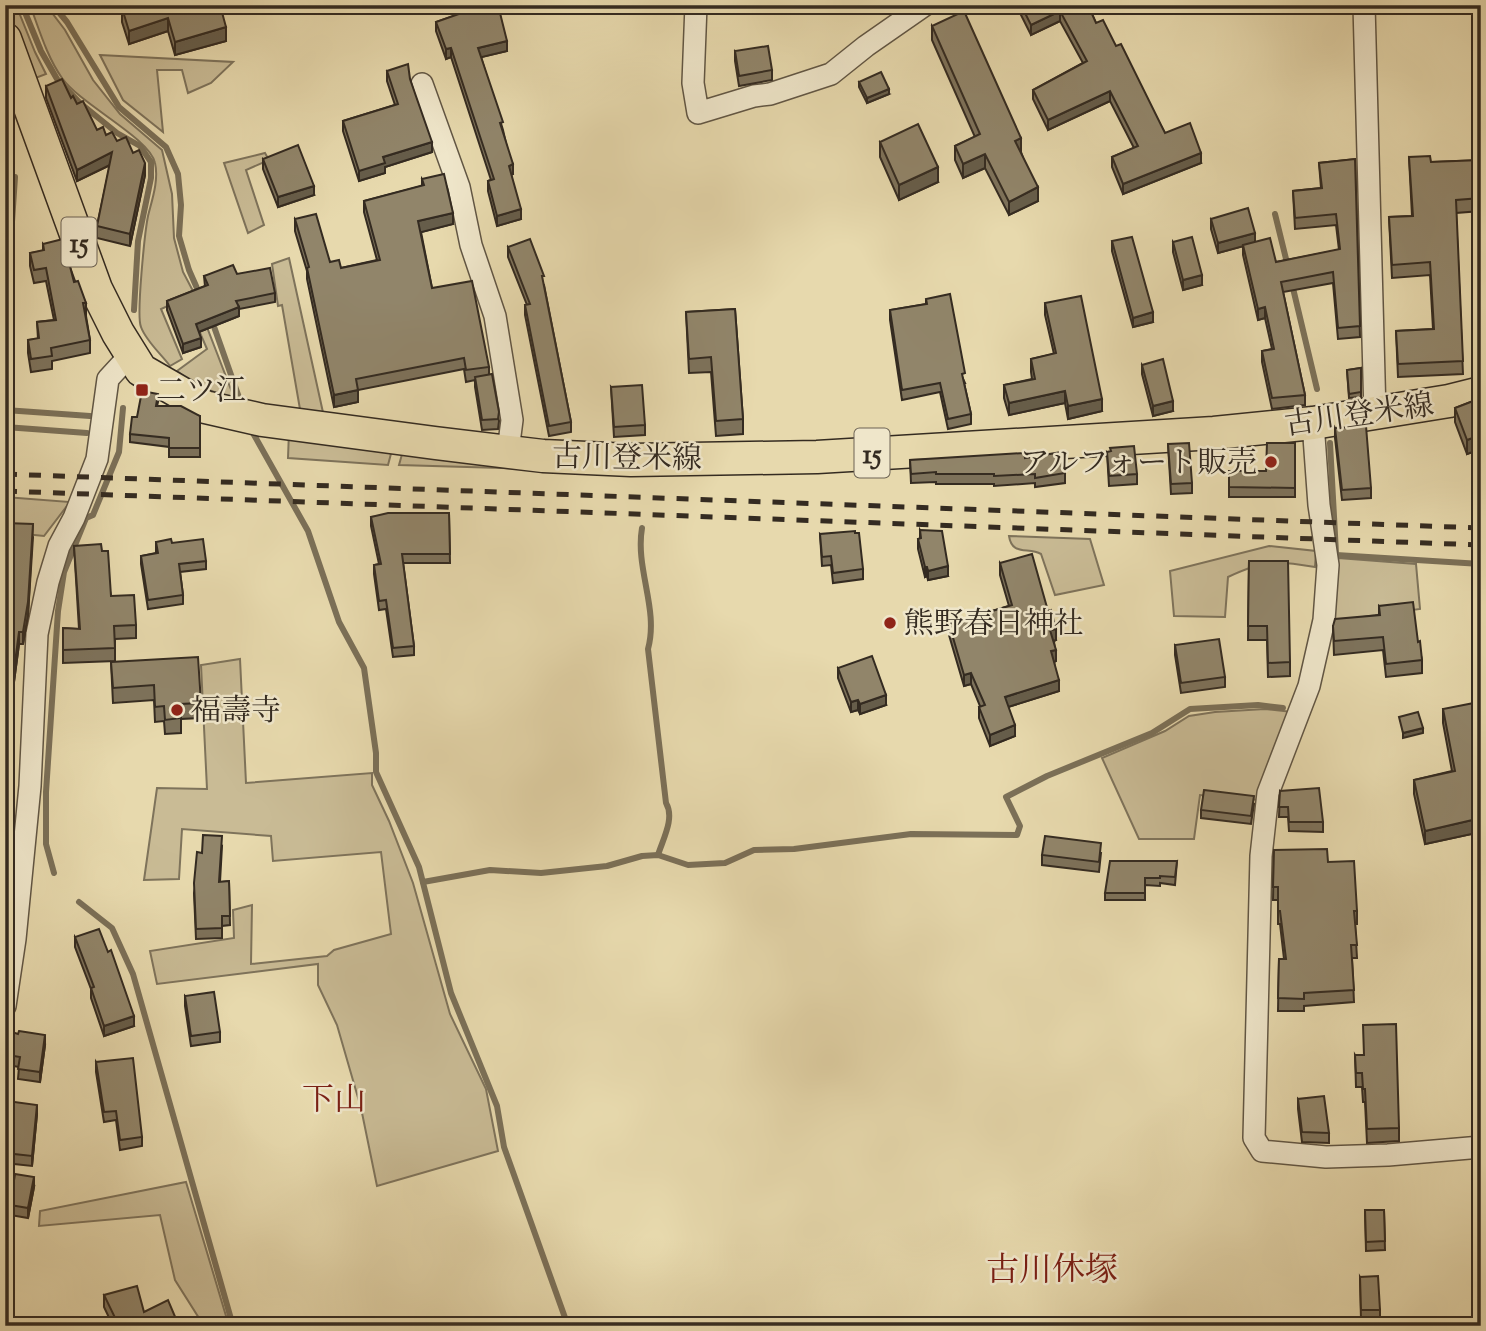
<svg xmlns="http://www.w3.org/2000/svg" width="1486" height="1331" font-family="'Sorts Mill Goudy','Noto Serif JP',serif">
<rect width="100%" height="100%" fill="#e7d9ad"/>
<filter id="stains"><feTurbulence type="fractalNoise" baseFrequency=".00286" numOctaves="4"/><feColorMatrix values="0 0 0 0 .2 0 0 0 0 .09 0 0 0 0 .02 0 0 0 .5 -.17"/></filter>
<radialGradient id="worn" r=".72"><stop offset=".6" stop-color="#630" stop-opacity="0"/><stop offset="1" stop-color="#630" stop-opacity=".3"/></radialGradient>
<g fill="#c9bb95" stroke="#7e735b" stroke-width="2">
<polygon points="6,5 16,5 35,52 46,74 33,79"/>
<path d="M 30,5 L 46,5 L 65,30 L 93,80 L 120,114 L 162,150 L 172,194 L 174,238 L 183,272 L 193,291 L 235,400 L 196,385 L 177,371 L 207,349 L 185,298 L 161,309 L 182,359 L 170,366 C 161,354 146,341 141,327 C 136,316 145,231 148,216 C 152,200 159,180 155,163 C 150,138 81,105 62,78 C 47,57 39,29 30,5 Z"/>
<polygon points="100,55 233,62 211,83 188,93 182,70 157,70 163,132 123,100"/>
<polygon points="265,153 269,160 246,170 264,225 248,233 224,163"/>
<polygon points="289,258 324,417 301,415 282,305 278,306 272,264"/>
<polygon points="289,431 393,446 388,465 288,458"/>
<polygon points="404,447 568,470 399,465"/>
<polygon points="5,497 70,502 44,536 5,532"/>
<path d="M 1009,536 L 1090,539 L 1104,585 L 1055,595 L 1041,554 C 1028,547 1012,556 1009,536 Z"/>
<path d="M 1269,546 L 1316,551 L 1315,567 C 1275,560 1264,560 1228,577 L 1225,617 L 1174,616 L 1170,571 Z"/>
<polygon points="1338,558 1416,564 1420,609 1334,621"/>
<polygon points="240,659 246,783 372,773 372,785 389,821 413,883 450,1014 486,1089 498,1151 377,1186 361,1108 337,1025 318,985 318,964 157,984 150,951 234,938 233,910 252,905 251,964 327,956 334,950 391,934 381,852 273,861 271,836 182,829 179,879 144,880 157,788 207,789 201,665"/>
<polygon points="1265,709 1293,712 1259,800 1200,795 1194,839 1139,839 1102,758 1165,731 1189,716 1215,712"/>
<polygon points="186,1182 229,1326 204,1326 175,1280 160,1215 39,1226 40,1211"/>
</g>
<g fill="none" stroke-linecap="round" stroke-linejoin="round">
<g stroke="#7b7058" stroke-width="6">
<polyline points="22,5 41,51 57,79 80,103 117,133 140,146 151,162 151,178 138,241 134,310"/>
<polyline points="53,5 67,22 119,107 166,147 178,174 181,205 179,236 189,270 200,295"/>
<polyline points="1275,214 1288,267"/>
<polyline points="1292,284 1317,389"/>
<polyline points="212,321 242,406"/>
<polyline points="5,326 15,177"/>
<polyline points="5,410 90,416"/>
<polyline points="249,426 308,531 339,622 364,668 376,753 376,772 419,867 451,993 497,1106 504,1147 568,1326"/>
<polyline points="5,427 87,433"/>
<polyline points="1330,443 1336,553"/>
<path d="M 642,528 C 635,569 659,609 648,649 L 666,803 C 675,818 663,839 658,855"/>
<polyline points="1336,555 1481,564"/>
<polyline points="54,873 46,844 46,792 58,611 64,572 86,518 93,515 119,452 123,408"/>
<polyline points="423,882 490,870 541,873 607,866 642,856 658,855 688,865 725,863 754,850 794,849 911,834 1017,835 1020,826 1006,797 1047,776 1152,733 1190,709 1258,705 1283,708"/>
<polyline points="79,902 112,928 133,974 233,1326"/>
</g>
<defs>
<g id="minor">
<polyline points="696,5 693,83 698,113 754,96 770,94 831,74 866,46 925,5"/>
<polyline points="1364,5 1375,414"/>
<polyline points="422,84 459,187 471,245 495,316 512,420 508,451"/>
<polyline points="1313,423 1319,505 1328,565 1324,620 1309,686 1268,793 1261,856 1254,1138 1262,1151 1326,1157 1388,1155 1481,1147"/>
<polyline points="5,1006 15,939 30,786 37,634 48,582 59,546 74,518 97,459 108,379 131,354"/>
</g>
<polyline id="primary" points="5,39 96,289 118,333 141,370 205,407 262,420 435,443 543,456 631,460 817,457 1214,433 1313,423 1449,401 1481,393"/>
</defs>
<use href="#minor" stroke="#615644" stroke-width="24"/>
<use href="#primary" stroke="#342b21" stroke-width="35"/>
<use href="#minor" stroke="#efe6ca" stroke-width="21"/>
<use href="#primary" stroke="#e7d9ad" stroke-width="32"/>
<g stroke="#342b21" stroke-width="5" stroke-dasharray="12 12" stroke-linecap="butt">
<polyline points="5,474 1481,528"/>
<polyline points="5,491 1481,545"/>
</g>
</g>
<g fill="#7d725b" stroke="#342b21" stroke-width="2">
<polygon points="119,5 220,5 226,41 175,55 168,31 129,44 122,22 122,12"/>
<polygon points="467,5 498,5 507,51 481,57 503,130 513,174 511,175 521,219 497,226 488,191 488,181 491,180 451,57 446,59 436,31 436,22 468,11"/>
<polygon points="1016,5 1088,5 1096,23 1116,46 1165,133 1201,163 1123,194 1112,167 1112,157 1134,148 1110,101 1048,130 1033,99 1033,90 1083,63 1060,21 1031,35"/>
<polygon points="932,26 1021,152 1038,201 1009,215 985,168 963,178 955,160 955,146 975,137 932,40"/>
<polygon points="735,51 772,70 772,80 739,86 735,61"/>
<polygon points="387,71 410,79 432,152 385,167 385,173 359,181 343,131 343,121 395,105 387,81"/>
<polygon points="859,82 889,94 867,103 859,87"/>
<polygon points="46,86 71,98 77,104 97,130 117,141 145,175 130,246 97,238 97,226 110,165 77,181 46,98"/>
<polygon points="5,98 11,112 7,137 5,137"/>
<polygon points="880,142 938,182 899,200 880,157"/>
<polygon points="1409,157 1431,162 1481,160 1481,211 1456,213 1463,374 1398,377 1396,331 1433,329 1430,275 1392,278 1389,217 1412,216"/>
<polygon points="263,159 314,195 278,207 263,169"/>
<polygon points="1355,159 1360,337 1338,339 1333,283 1283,292 1305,395 1305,405 1272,409 1262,362 1262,351 1272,349 1265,318 1258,320 1243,255 1243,246 1218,253 1211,229 1211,219 1255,242 1276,262 1339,250 1336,225 1295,229 1293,191 1321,188 1319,163"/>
<polygon points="422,179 453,224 421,232 432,288 489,367 489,374 499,421 498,429 482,430 475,387 475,380 466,382 464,369 358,390 358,402 334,407 307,279 307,271 295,231 295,219 330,262 341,268 377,260 364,212 364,201 422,186"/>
<polygon points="1112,241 1153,322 1133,327 1112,251"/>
<polygon points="1173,242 1202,285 1183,290 1173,252"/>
<polygon points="43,244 74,282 86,303 86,316 90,340 90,353 52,361 52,369 31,372 28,353 28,340 38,339 37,322 54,320 46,281 34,283 30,266 30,253 43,251"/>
<polygon points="508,247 544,285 571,422 571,432 549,436 525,315 525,305 527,305 508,257"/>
<polygon points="237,274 275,293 275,302 239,309 239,316 199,332 201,347 183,353 167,310 167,301 205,286 204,276"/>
<polygon points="926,299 965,383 964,383 971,414 971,424 948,429 940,392 902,400 890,320 890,310 926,304"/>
<polygon points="1045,303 1102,411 1068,419 1065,403 1009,415 1004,398 1004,385 1032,379 1031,372 1031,359 1054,354 1045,315"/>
<polygon points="735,309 743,419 743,434 716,436 711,372 689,373 686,312"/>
<polygon points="1142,365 1173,411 1153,416 1142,374"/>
<polygon points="1361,368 1361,397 1349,398 1347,370"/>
<polygon points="611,387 645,425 645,435 614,437"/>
<polygon points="1481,398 1481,449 1467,454 1455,422 1455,408"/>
<polygon points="158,402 157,406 200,416 200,457 169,457 169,447 130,442 130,434 137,417"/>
<polygon points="1335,428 1371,488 1371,498 1342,500 1335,438"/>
<polygon points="1295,443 1295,497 1229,497 1229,471 1266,471"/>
<polygon points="1168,444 1192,483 1192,493 1171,494"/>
<polygon points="1107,452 1137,474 1137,484 1109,486"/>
<polygon points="1025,458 1065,473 1065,483 1035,487 1035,483 994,486 994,484 936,484 936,482 911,483 910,460"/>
<polygon points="449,513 450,563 403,563 414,646 414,655 393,657 386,609 379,610 374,574 374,565 379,564 371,526 371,517"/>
<polygon points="5,523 33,537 28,615 23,644 19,644 12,697 8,757 12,770 10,814 13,827 5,897 7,598 5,597"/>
<polygon points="920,530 948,576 928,580 927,576 925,577 918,549 918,539 920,539"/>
<polygon points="820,534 863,569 863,579 833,583 831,565 822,566"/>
<polygon points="156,542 172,543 206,561 206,569 180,572 183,595 183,604 148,609 141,564 141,556 156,553"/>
<polygon points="74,546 102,551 111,596 136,625 136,638 115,639 115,661 63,663 63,628 79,629"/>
<polygon points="1249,561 1290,662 1290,676 1268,677 1267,640 1248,640"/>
<polygon points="1000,563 1056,640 1054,641 1056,661 1054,662 1059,691 1008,707 1015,736 990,746 979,718 979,707 980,706 971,684 964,686 949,635 949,624 1009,606 1000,575"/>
<polygon points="1379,606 1418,642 1422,660 1422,673 1386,677 1383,650 1334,655 1333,626 1379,615"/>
<polygon points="1175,645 1225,677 1225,687 1181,693 1175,655"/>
<polygon points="111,662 201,703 201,718 181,719 181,733 165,734 164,721 155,722 154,700 113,703"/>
<polygon points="838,668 886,705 860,714 858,710 851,712 838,678"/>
<polygon points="1443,709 1481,711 1481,832 1425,844 1414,794 1414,780 1452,771 1443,723"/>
<polygon points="1280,791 1323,822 1323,832 1289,831 1288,817 1279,817"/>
<polygon points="1254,804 1251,824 1201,818 1201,810"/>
<polygon points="222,846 220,882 229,881 230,925 222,926 222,938 196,939 194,893 202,853"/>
<polygon points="1274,850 1328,862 1357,911 1357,924 1355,924 1357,958 1352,958 1354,1002 1304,1006 1304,1011 1278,1011 1279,959 1284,959 1280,924 1278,924 1278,900 1273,900"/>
<polygon points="1101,853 1099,872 1042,865 1042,855"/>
<polygon points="1177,861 1175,885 1160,883 1160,886 1145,885 1145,900 1105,900 1105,893"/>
<polygon points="75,937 134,1026 104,1036 91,998 91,989 75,947"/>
<polygon points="185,996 220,1032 220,1042 191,1046 185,1006"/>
<polygon points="45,1045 40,1082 18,1079 19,1067 8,1065 8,1055"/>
<polygon points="1355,1055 1399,1128 1399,1141 1367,1143 1365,1102 1363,1102 1362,1087 1356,1087"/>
<polygon points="96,1062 142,1137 142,1146 120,1150 116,1120 104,1122 96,1072"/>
<polygon points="1298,1099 1329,1133 1329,1143 1302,1142 1298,1109"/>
<polygon points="37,1114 32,1166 5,1163 5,1118"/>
<polygon points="34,1187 28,1218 10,1215 10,1205"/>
<polygon points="1365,1210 1384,1210 1385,1250 1366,1251"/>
<polygon points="1360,1277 1380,1310 1380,1320 1361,1320"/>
<polygon points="104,1295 144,1312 179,1326 113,1326 104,1307"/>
</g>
<g fill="#665d4a" stroke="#342b21" stroke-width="2">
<polygon points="1060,11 1060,21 1031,35 1031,25"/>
<polygon points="168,18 168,31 129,44 129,31"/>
<polygon points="226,27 226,41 175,55 175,42"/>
<polygon points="507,41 507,51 478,58 478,48"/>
<polygon points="451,48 451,57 446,59 446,49"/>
<polygon points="889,89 889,94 867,103 867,98"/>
<polygon points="1110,91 1110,101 1048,130 1048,120"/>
<polygon points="11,99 11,112 7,137 7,124"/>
<polygon points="1021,138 1021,152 1015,155 1015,141"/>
<polygon points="432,142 432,152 385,167 385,173 359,181 359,171 383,157"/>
<polygon points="112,152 112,164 77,181 77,170"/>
<polygon points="1201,153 1201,163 1123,194 1123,184"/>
<polygon points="985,154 985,168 963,178 963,164"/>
<polygon points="145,163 145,175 130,246 130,234"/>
<polygon points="513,164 513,174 509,175 509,166"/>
<polygon points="938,167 938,182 899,200 899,185"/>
<polygon points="314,186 314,195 278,207 278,197"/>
<polygon points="1038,187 1038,201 1009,215 1009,202"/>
<polygon points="521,209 521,219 497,226 497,216"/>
<polygon points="453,213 453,224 418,233 418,221"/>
<polygon points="1255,233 1255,243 1218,253 1218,243"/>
<polygon points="1202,275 1202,285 1183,290 1183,280"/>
<polygon points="239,307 239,316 196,333 196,324"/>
<polygon points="1265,307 1265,318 1258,320 1258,309"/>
<polygon points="1153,312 1153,322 1133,327 1133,318"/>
<polygon points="201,338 201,347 183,353 183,344"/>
<polygon points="358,390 358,402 334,407 334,395"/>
<polygon points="1065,391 1065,403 1009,415 1009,403"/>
<polygon points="1102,399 1102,411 1068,419 1068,406"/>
<polygon points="1173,401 1173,411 1153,416 1153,406"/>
<polygon points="1481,435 1481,449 1467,454 1467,440"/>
<polygon points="33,524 28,615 23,644 23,632"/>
<polygon points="948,566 948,576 928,580 928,571"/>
<polygon points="925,567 927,567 927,576 925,577"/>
<polygon points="1056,629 1056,640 1050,642 1050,630"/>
<polygon points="19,632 19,644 12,697 7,769 12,685"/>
<polygon points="1056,650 1056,661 1051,663 1051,651"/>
<polygon points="971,673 971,684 964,686 964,675"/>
<polygon points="1059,680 1059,691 1005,708 1005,697"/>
<polygon points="886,695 886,705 860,714 860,704"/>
<polygon points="858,700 858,710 851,712 851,702"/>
<polygon points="1015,725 1015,736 990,746 990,735"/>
<polygon points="1423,728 1423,733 1403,738 1403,733"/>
<polygon points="13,814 13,827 5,897 5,885"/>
<polygon points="1481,818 1481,832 1425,844 1425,831"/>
<polygon points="134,1016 134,1026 104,1036 104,1026"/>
<polygon points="45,1035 45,1045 40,1082 40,1072"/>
<polygon points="37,1105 37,1114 32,1166 32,1156"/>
<polygon points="34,1177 34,1187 28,1218 28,1208"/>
</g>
<g fill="#91856a" stroke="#342b21" stroke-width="2">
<polygon points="124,5 220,5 226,27 175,42 168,18 129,31 122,8 125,7"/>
<polygon points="469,5 498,5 507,41 478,48 503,122 500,123 513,164 509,166 521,209 497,216 488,181 494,179 451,48 446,49 436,22 470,10"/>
<polygon points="1021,5 1088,5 1096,23 1103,20 1116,46 1121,44 1165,133 1190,123 1201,153 1123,184 1112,157 1138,146 1110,91 1048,120 1033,90 1087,61 1060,11 1031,25"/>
<polygon points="964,11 1021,138 1015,141 1038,187 1009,202 985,154 963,164 955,146 980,134 932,26"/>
<polygon points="768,46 772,70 739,76 735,51"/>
<polygon points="408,64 410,79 432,142 383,157 385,163 359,171 343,121 398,104 387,71"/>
<polygon points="881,72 889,89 867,98 859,82"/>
<polygon points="62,79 71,98 73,96 77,104 83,101 97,130 103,127 106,135 112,132 117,141 126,137 133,153 139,150 145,163 130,234 97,226 112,152 77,170 46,86"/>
<polygon points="5,98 11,99 7,124 5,123"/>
<polygon points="918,124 938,167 899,185 880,142"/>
<polygon points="298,145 314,186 278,197 263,159"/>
<polygon points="1430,156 1431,162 1481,160 1481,198 1456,200 1463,361 1398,364 1396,331 1434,329 1430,262 1392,265 1389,217 1413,216 1409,157"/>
<polygon points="1355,159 1360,326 1338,328 1333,272 1281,282 1305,395 1272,398 1262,351 1274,349 1265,307 1258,309 1243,245 1270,238 1276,262 1340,249 1336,214 1295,218 1293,191 1322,188 1319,163"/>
<polygon points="444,174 453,213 418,221 432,288 472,281 489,367 466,370 464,358 356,379 358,390 334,395 307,268 309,267 295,219 316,214 330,262 339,260 341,268 380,260 364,201 424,185 422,179"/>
<polygon points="1248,208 1255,233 1218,243 1211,219"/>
<polygon points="1132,237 1153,312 1133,318 1112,241"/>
<polygon points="1192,237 1202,275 1183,280 1173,242"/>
<polygon points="63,239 74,282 78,281 86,303 83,303 90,340 51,348 52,356 31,359 28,340 39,338 37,322 56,320 46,268 34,270 30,253 44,250 43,244"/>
<polygon points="530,239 544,276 542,276 571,422 549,426 525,305 530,304 508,247"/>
<polygon points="233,265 237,274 270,268 275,293 236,301 239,307 196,324 201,338 183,344 167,301 208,285 204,276"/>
<polygon points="950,294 965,373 962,374 971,414 948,419 940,383 902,390 890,310 927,304 926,299"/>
<polygon points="1081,296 1102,399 1068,406 1065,391 1009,403 1004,385 1035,379 1031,359 1056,353 1045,303"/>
<polygon points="735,309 743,419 716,421 711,357 689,359 686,312"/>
<polygon points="1163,359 1173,401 1153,406 1142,365"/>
<polygon points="1361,368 1361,392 1349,394 1347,370"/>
<polygon points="492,374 499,412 498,419 482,420 475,377"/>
<polygon points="642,385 645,425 614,427 611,387"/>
<polygon points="142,391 158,394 156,406 181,406 200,416 200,448 169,448 169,438 130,434 132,417 137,417"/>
<polygon points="1481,398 1481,435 1467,440 1455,408"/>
<polygon points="1366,426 1371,488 1342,490 1335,428"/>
<polygon points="1189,443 1192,483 1171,484 1168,444"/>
<polygon points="1267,443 1295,443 1295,488 1229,487 1229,471 1266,471"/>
<polygon points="1134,446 1137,474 1109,476 1107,452 1111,451 1110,448"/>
<polygon points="1062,452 1065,473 1035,478 1035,474 994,476 994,474 936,474 936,472 911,474 910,460 1024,453 1025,458"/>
<polygon points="388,513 449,513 450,554 402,554 414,646 393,648 386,600 379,601 374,565 381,564 371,517"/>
<polygon points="5,523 33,524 28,602 23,632 19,632 12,685 7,757 12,757 9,814 13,814 5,885 5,618 8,585 5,585"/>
<polygon points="920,530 942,531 948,566 928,571 927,567 925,567 918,539 921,538"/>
<polygon points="855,531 855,533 859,533 863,569 833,573 831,556 822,557 820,534"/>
<polygon points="171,539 172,543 203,539 206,561 179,564 183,595 148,600 141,556 158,553 156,542"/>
<polygon points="101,544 102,551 108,551 111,596 134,595 136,625 114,626 115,648 63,650 63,628 80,629 74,546"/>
<polygon points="1032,554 1048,611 1051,610 1056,629 1050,630 1056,650 1051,651 1059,680 1005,697 1015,725 990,735 979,707 985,705 971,673 964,675 949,624 1012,605 1000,563"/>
<polygon points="1249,561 1288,561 1290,662 1268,663 1267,626 1248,626"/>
<polygon points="1413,602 1418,642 1420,641 1422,660 1386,664 1383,637 1334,641 1333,626 1335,619 1380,615 1379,606"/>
<polygon points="1219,639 1225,677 1181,683 1175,645"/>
<polygon points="872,656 886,695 860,704 858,700 851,702 838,668"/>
<polygon points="198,657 201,703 180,704 181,718 165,720 164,706 155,707 154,685 113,688 111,662"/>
<polygon points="1479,702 1481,711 1481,818 1425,831 1414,780 1455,771 1443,709"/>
<polygon points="1418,712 1423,728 1403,733 1399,717"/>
<polygon points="1319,788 1323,822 1289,822 1288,807 1279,807 1280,791"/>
<polygon points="1204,790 1254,796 1251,816 1201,810"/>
<polygon points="203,835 222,836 219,882 229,881 230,916 222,916 222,928 196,929 194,883 197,852 202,853"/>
<polygon points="1045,836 1101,843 1099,862 1042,855"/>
<polygon points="1327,849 1328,862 1354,861 1357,911 1354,911 1357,945 1351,945 1354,990 1304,993 1304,999 1278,998 1279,959 1286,959 1280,911 1278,911 1278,887 1273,887 1274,850"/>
<polygon points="1110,861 1177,861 1175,877 1160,876 1160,878 1145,878 1145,893 1105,893"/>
<polygon points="99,929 108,952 111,950 134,1016 104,1026 91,988 94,987 75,937"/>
<polygon points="214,992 220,1032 191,1036 185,996"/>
<polygon points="1396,1024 1399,1128 1367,1129 1365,1089 1363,1089 1362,1073 1356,1073 1355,1055 1364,1055 1363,1025"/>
<polygon points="19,1031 45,1035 40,1072 18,1069 20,1057 8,1055 12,1032 18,1034"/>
<polygon points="133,1058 142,1137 120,1140 116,1111 104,1112 96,1062"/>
<polygon points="1324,1096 1329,1133 1302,1132 1298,1099"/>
<polygon points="7,1101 37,1105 32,1156 5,1153 5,1118"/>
<polygon points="15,1174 34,1177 28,1208 10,1205"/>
<polygon points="1365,1210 1384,1210 1385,1241 1366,1242"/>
<polygon points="1378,1276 1380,1310 1361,1310 1360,1277"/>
<polygon points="137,1286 144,1312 168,1300 179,1326 119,1326 104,1295"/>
</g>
<g fill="#8f2418" stroke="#efe6ca" stroke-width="2.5">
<rect x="135" y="383" width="14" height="14" rx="3.5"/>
<circle cx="1271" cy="462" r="7"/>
<circle cx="890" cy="623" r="7"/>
<circle cx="177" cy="710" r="7"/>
</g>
<g text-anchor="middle" stroke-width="5" stroke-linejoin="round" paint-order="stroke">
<g fill="#efe6ca" stroke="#6c6354" stroke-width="2">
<rect x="61.5" y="217.5" width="35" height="49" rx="5"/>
<rect x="854.5" y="428.5" width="35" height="49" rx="5"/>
</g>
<g font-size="28" font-weight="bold" fill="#342b21">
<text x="79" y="252">15</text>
<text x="872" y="463">15</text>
</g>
<g font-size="30" fill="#342b21" stroke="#efe6ca" text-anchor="start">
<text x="156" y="400">二ツ江</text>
<text x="1257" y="472" text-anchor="end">アルフォート販売</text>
<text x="904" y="633">熊野春日神社</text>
<text x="191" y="720">福壽寺</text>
</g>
<g font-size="30" fill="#342b21" stroke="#efe6ca">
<text transform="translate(1359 414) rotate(-8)" y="10">古川登米線</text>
<text transform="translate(627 457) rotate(1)" y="10">古川登米線</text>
</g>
<g font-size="32" fill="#7a1f14" stroke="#efe6ca">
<text x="334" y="1110">下山</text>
</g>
<g font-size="33" fill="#7a1f14" stroke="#efe6ca">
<text x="1052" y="1280">古川休塚</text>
</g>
</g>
<rect width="1486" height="1331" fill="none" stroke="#e7d9ad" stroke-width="28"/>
<rect x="7" y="7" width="1472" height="1317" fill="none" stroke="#342b21" stroke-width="3.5"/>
<rect x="14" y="14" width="1458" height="1303" fill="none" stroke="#342b21" stroke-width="2"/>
<rect width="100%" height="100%" filter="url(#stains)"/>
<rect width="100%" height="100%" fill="url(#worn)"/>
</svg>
